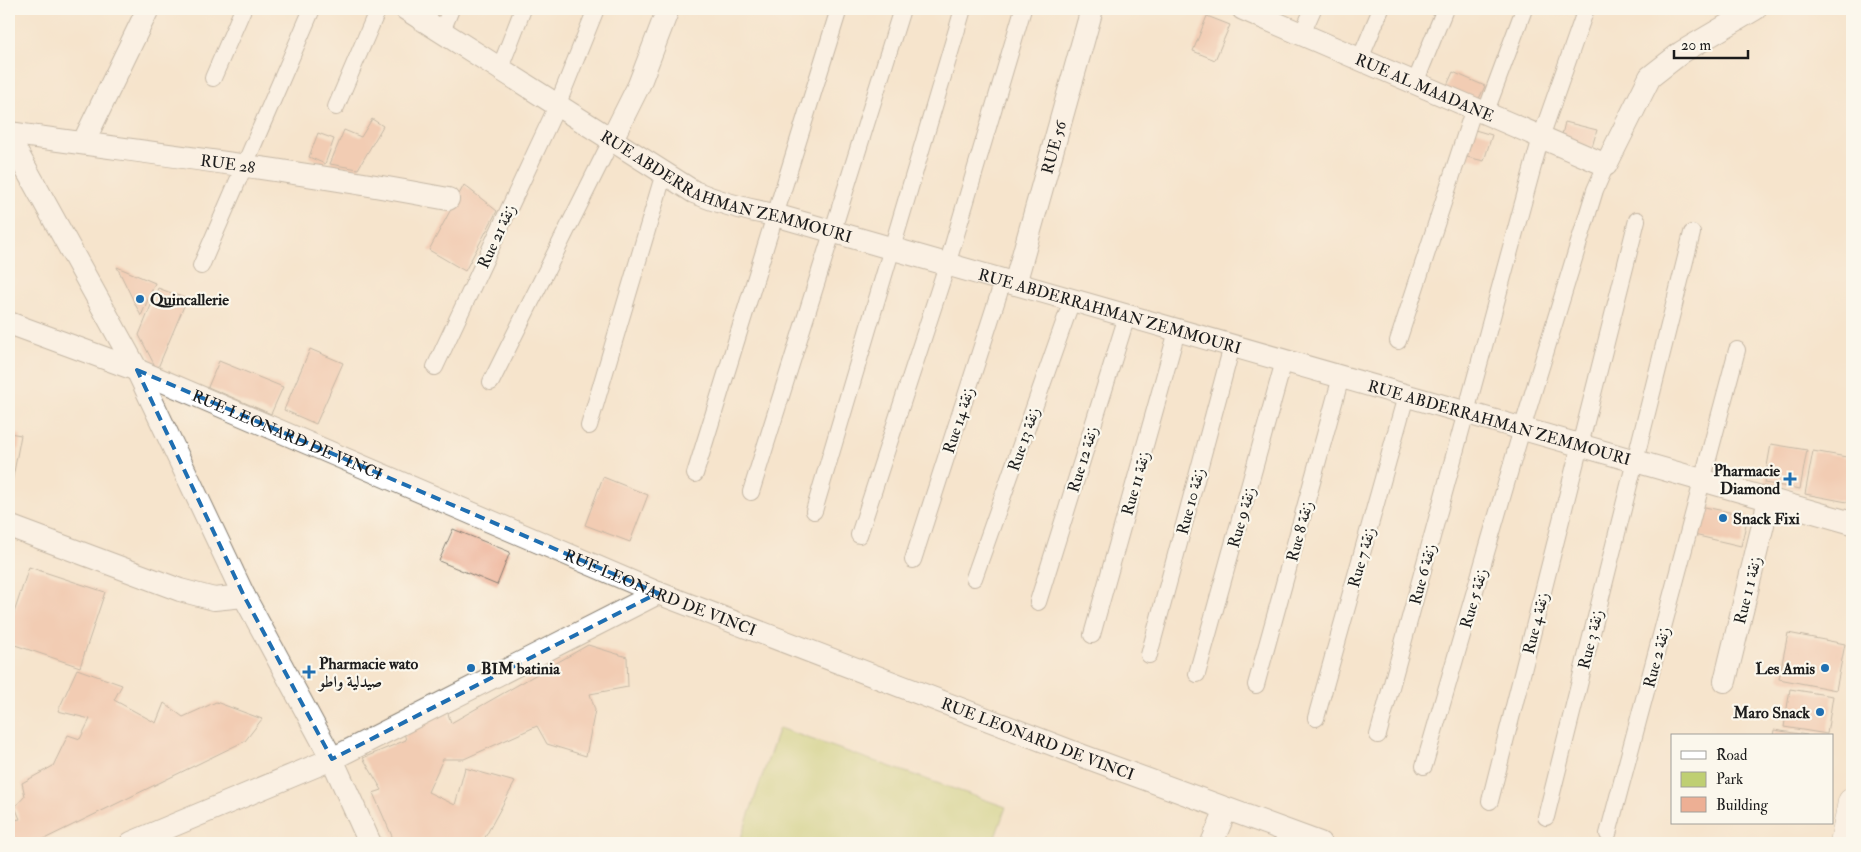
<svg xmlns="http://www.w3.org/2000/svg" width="1861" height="852" font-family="'IM FELL Double Pica',Amiri,serif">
<rect width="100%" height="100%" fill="#fbf7ec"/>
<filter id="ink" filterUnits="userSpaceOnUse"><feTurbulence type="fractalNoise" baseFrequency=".02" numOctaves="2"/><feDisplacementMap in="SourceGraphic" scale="10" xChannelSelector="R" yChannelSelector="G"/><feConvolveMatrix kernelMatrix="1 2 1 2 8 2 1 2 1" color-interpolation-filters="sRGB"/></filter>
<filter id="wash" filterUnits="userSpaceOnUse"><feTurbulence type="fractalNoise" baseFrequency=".0096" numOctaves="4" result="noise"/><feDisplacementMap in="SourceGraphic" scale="20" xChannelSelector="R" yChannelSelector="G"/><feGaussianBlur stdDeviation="1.12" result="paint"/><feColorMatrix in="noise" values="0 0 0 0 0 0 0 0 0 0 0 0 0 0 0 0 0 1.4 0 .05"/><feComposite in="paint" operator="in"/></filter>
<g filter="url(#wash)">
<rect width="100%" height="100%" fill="#f6e4cc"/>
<polygon fill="#bfcf72" stroke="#6e7647" points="779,728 1006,807 993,843 739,843"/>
<g id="blocks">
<g fill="#edaf94">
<polygon points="1207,16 1230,25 1215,60 1193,51"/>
<polygon points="1453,72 1485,86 1476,105 1444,92"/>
<polygon points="372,119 383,126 358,169 330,164 344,130 361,137"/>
<polygon points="1565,122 1597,130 1592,147 1561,139"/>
<polygon points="1475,130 1492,135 1484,161 1467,157"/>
<polygon points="318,133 334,139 325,164 309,157"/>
<polygon points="464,185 497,211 465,271 429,250"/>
<polygon points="117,267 155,283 141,316"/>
<polygon points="158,288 187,299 157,370 139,335"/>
<polygon points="310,349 343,363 316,424 284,410"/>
<polygon points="219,361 283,387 271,414 208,387"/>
<polygon points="9,433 21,435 10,493 9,492"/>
<polygon points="1771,444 1807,450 1800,489 1764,483"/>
<polygon points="1813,451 1852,458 1852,503 1805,494"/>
<polygon points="603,477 648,495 630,542 585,525"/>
<polygon points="1700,506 1748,516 1741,546 1694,535"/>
<polygon points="453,529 510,552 497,585 439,561"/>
<polygon points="29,567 105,592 80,667 9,643 9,628"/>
<polygon points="1788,633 1845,644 1836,690 1779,679"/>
<polygon points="588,645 627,657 628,687 590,694 595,710 586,756 547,744 537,726 464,759 443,759 428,792 455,805 465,768 515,782 482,843 395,843 373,793 382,790 363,758 406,740 402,726 447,710 451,723"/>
<polygon points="77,669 122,685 114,700 156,723 164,703 183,717 216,702 262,719 245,741 36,843 11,843 9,840 9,821 20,819 15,807 25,796 22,783 53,766 68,735 80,739 90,719 58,711"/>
<polygon points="1790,689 1833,696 1827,734 1784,727"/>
<polygon points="1774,730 1807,735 1807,736 1773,736"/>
</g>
</g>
</g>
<g filter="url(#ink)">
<use href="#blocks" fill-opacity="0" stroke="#898074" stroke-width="1"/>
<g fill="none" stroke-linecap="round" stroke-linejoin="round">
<defs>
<g id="pedestrian">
<polyline points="442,31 451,9"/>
<polyline points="1302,34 1313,9"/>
<polyline points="1360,59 1381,9"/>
<polyline points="500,68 523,9"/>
<polyline points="213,78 243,9"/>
<polyline points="1415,83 1445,9"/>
<polyline points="336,107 378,9"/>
<polyline points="1485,114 1524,9"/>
<polyline points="201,266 312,9"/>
<polyline points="1398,341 1474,108"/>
<polyline points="435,367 557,106 596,9"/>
<polyline points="491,382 612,139"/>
<polyline points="589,426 664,173"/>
<polyline points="695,474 839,9"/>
<polyline points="751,492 902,9"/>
<polyline points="814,511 963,9"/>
<polyline points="859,535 947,265 1023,9"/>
<polyline points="913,560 1003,281"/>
<polyline points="974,578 1072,300"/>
<polyline points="1038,602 1127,316"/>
<polyline points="1092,635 1177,331"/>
<polyline points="1149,655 1232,346"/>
<polyline points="1197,674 1284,361"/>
<polyline points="1256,685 1341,377"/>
<polyline points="1316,718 1406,396"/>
<polyline points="1378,735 1541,137 1586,9"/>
<polyline points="1424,766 1522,429 1595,190 1606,165"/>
<polyline points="1490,801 1637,220"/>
<polyline points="1546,817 1692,233"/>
<polyline points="1608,834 1737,350"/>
</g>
<g id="minor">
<path id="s1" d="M 406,9 L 694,192 C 720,203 747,210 775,215 L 1852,523"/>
<path id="s2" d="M 1243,9 L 1606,165 L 1650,77 L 1682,52 L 1755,9"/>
<path id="s3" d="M 9,133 C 155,154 302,171 448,199"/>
<polyline points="9,138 137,370 244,596 332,759 370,843"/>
<polyline points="612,139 639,85 668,9"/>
<polyline points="83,143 148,9"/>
<path id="s4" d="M 1015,284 L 1092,9"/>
<path id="s5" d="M 9,323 L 137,370 L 658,593 L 1083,756 L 1320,843"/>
<polyline points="9,526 180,590 214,599 244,596"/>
<polyline points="1725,681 1769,500"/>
<polyline points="131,843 332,759 658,593"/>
<polyline points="1212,843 1226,809"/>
</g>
<polyline id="secondary" points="1844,843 1852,802"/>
</defs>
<use href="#pedestrian" stroke="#898074" stroke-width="18"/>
<use href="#minor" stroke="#898074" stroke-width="24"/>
<use href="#secondary" stroke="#898074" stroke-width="29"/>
<use href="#pedestrian" stroke="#fff" stroke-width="16"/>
<use href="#minor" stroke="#fff" stroke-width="22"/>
<use href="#secondary" stroke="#fff" stroke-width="28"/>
</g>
</g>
<path d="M0 0H1861V852H0ZM 137,370 L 658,593 L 332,759 L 244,596 Z" fill="#f6e4cc" fill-opacity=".55" fill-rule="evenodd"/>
<path fill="none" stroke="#1f6fb2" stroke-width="4" stroke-dasharray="10 6" stroke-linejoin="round" d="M 137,370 L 658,593 L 332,759 L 244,596 Z"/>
<g fill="#1f6fb2" stroke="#fbf7ec" stroke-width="2">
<circle cx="140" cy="299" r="5"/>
<path d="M1787.5 471.5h5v5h5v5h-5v5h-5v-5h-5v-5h5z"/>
<circle cx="1723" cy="518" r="5"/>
<circle cx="471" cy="668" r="5"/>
<circle cx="1825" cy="668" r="5"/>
<path d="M306.5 664.5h5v5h5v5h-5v5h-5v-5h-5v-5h5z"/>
<circle cx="1820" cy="712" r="5"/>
</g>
<g text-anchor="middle" stroke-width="4.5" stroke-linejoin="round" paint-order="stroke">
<g font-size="16" fill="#1c1c1c" stroke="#fbf7ec">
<text dy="6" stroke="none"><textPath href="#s2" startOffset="198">RUE AL MAADANE</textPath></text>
<text dy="6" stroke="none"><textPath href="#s4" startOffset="142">RUE 56</textPath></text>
<text dy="6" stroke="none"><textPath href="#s3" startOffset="221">RUE 28</textPath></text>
<text dy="6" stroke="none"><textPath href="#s1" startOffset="369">RUE ABDERRAHMAN ZEMMOURI</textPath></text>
<text transform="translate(496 236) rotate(-65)" y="6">Rue 21 زنقة</text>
<text dy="6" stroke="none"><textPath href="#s1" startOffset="774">RUE ABDERRAHMAN ZEMMOURI</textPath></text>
<text transform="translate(958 420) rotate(-72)" y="6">Rue 14 زنقة</text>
<text dy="6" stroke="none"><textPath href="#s1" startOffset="1179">RUE ABDERRAHMAN ZEMMOURI</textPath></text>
<text dy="6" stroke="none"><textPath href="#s5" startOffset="300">RUE LEONARD DE VINCI</textPath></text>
<text transform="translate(1023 439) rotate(-71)" y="6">Rue 13 زنقة</text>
<text transform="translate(1082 459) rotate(-73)" y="6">Rue 12 زنقة</text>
<text transform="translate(1135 483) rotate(-74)" y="6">Rue 11 زنقة</text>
<text transform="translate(1190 501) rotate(-75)" y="6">Rue 10 زنقة</text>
<text transform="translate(1241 517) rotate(-74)" y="6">Rue 9 زنقة</text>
<text transform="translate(1299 531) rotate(-75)" y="6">Rue 8 زنقة</text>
<text transform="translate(1361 557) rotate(-74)" y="6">Rue 7 زنقة</text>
<text transform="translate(1422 574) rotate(-75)" y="6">Rue 6 زنقة</text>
<text transform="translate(1747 590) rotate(-76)" y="6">Rue 1 زنقة 1</text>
<text dy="6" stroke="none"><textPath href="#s5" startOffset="705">RUE LEONARD DE VINCI</textPath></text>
<text transform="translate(1473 598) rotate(-74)" y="6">Rue 5 زنقة</text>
<text transform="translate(1535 623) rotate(-76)" y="6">Rue 4 زنقة</text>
<text transform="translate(1590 639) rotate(-76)" y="6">Rue 3 زنقة</text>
<text transform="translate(1656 657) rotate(-75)" y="6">Rue 2 زنقة</text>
<text dy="6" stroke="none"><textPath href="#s5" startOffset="1110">RUE LEONARD DE VINCI</textPath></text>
</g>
<g font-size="16" font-weight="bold" fill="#1c1c1c" stroke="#fbf7ec" text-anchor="start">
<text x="150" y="305">Quincallerie</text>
<text x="1780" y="476" text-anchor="end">Pharmacie<tspan x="1780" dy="18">Diamond</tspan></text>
<text x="1733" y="524">Snack Fixi</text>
<text x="319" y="669">Pharmacie wato<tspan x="319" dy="18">صيدلية واطو</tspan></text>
<text x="481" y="674">BIM batinia</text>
<text x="1815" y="674" text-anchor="end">Les Amis</text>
<text x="1810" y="718" text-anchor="end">Maro Snack</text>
</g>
</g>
<rect width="1861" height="852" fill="none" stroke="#fbf7ec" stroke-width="30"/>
<rect x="1671" y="734" width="162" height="90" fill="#fbf7ec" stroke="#a29f99"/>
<rect x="1681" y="751" width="25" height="8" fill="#ffffff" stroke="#a29f99"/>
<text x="1716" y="760" font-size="15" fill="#1c1c1c">Road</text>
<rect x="1681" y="772" width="25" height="15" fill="#bfcf72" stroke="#a29f99"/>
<text x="1716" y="784" font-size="15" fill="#1c1c1c">Park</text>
<rect x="1681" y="797" width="25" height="15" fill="#edaf94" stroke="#a29f99"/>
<text x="1716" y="810" font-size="15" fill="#1c1c1c">Building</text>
<path d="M1674 50v8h74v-8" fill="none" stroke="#1c1c1c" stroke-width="2.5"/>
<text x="1681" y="50" font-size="15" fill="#1c1c1c" stroke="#fbf7ec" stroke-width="4" paint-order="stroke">20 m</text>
</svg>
